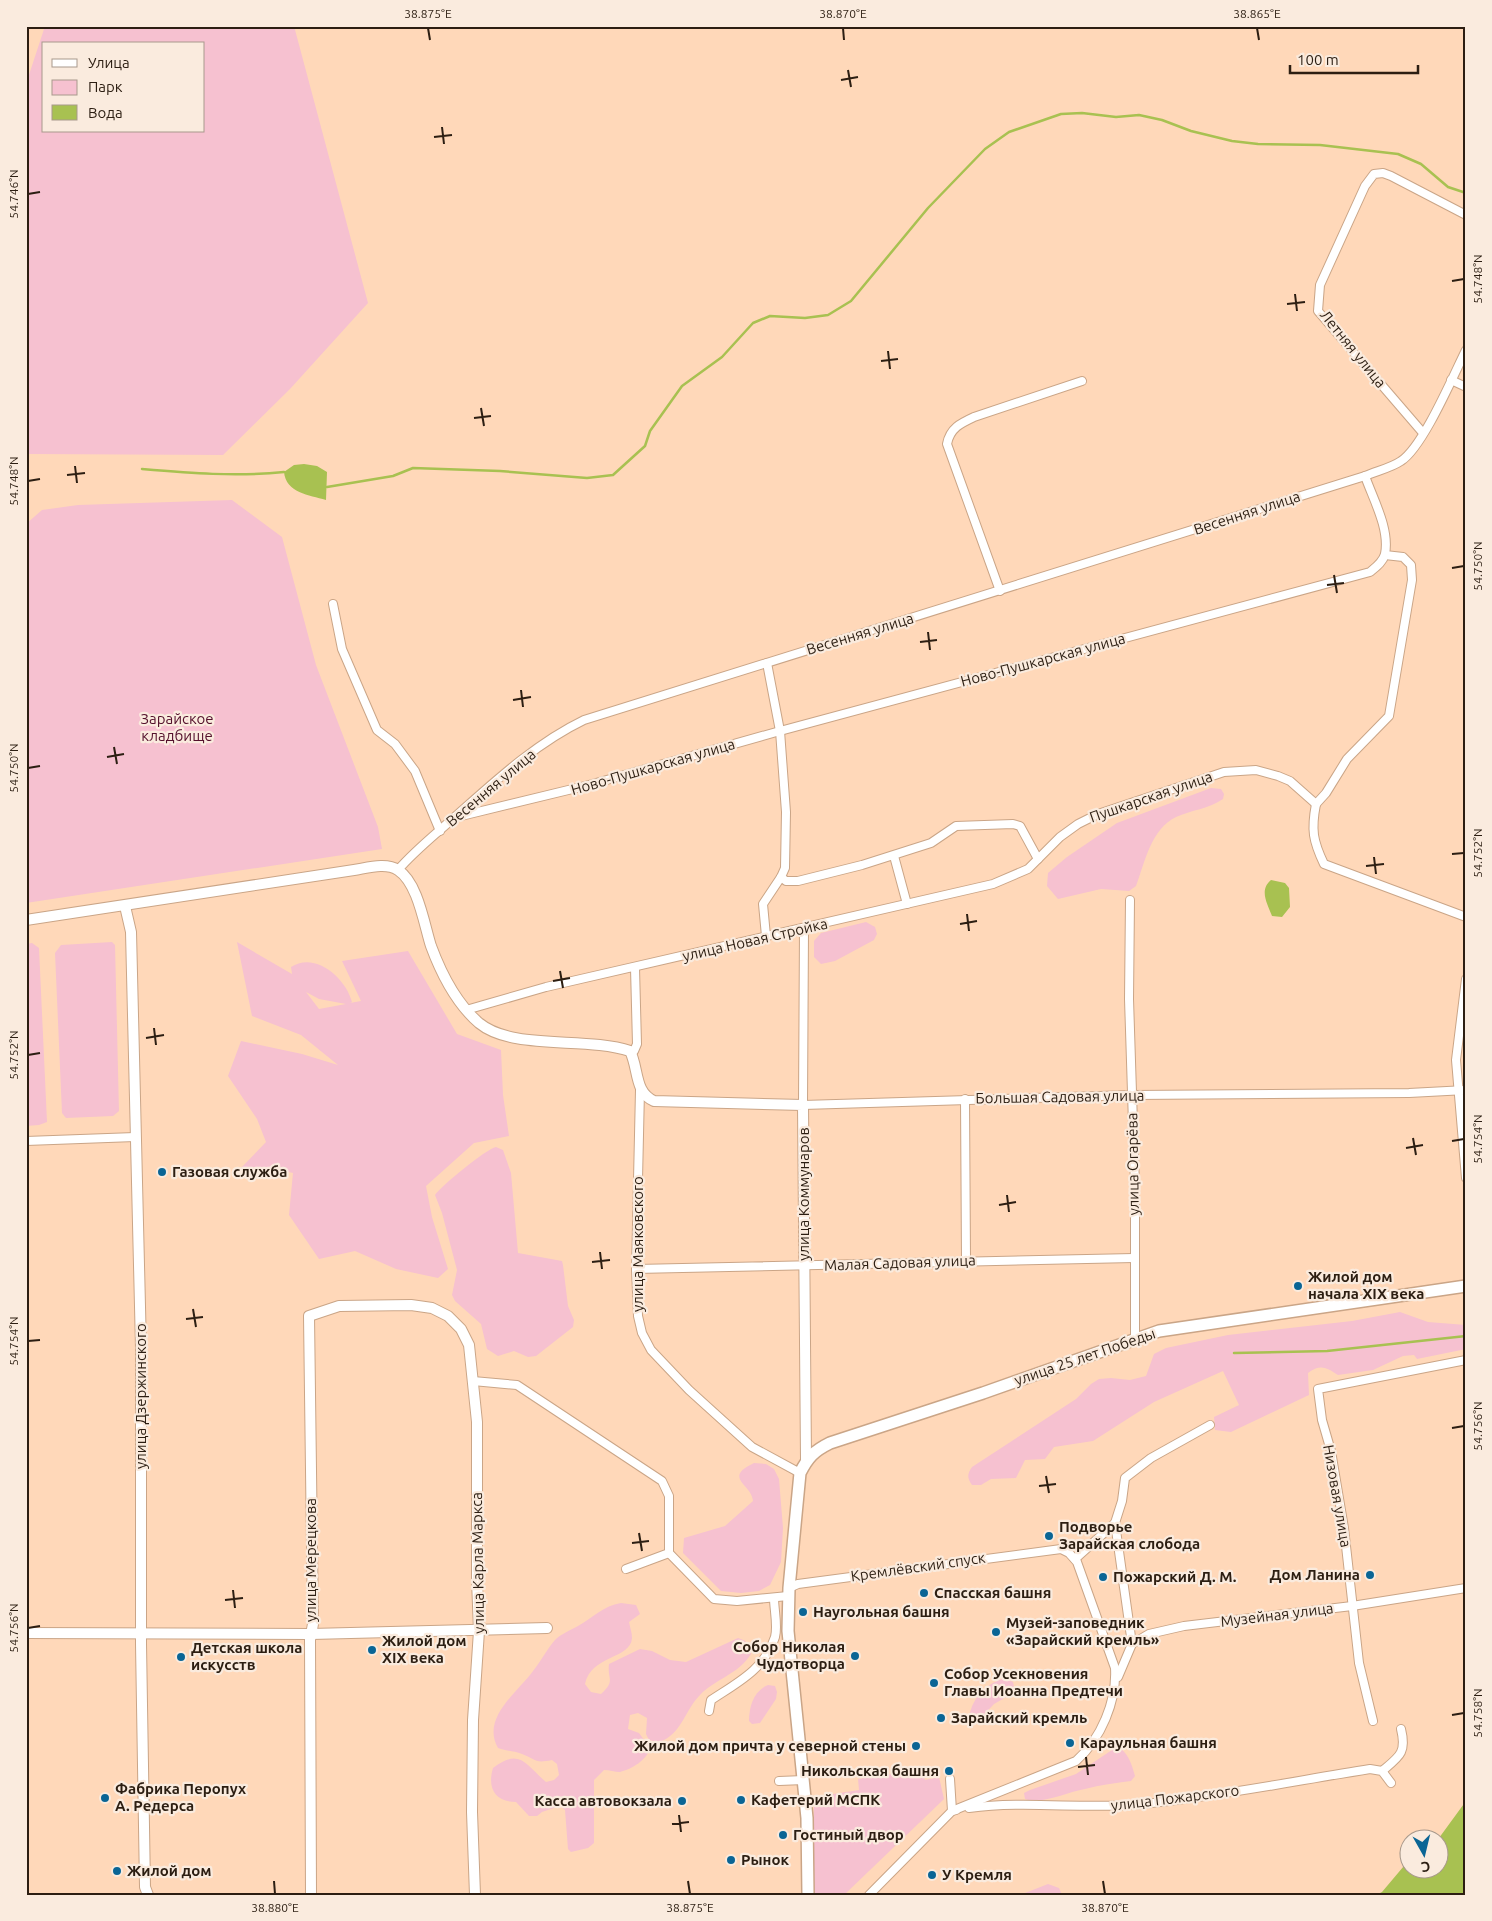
<svg xmlns="http://www.w3.org/2000/svg" width="1492" height="1921" font-family="Ubuntu,sans-serif">
<rect width="100%" height="100%" fill="#ffd8b9"/>
<g fill="#f6c1d0" fill-rule="evenodd">
<path d="M 45,26 L 294,26 L 368,303 L 290,389 L 223,455 L 28,454 L 26,450 L 26,84 ZM 44,44 L 204,44 L 204,131 L 44,131 Z"/>
<polygon points="232,500 282,537 316,665 378,827 382,849 26,903 26,524 42,510 78,505"/>
<path d="M 1211,788 L 1221,789 L 1224,794 L 1223,799 C 1209,809 1191,810 1176,817 C 1151,829 1145,862 1136,886 L 1129,891 L 1101,889 L 1058,899 L 1047,886 L 1048,873 L 1067,857 L 1117,823 Z"/>
<polygon points="866,922 875,927 877,934 874,940 835,961 821,964 814,957 814,941 821,933"/>
<polygon points="112,942 115,945 119,1111 113,1116 66,1118 62,1113 55,953 61,945"/>
<path d="M 237,942 L 292,974 L 291,967 C 315,951 346,978 352,1002 L 350,1003 L 361,1001 L 342,961 L 408,951 L 457,1034 L 501,1050 L 503,1095 L 509,1136 L 474,1143 L 426,1186 L 432,1217 L 448,1269 L 438,1278 L 396,1269 L 355,1251 L 319,1259 L 289,1215 L 293,1173 L 268,1167 L 241,1168 L 266,1142 L 257,1119 L 228,1076 L 241,1041 L 302,1054 L 338,1065 L 301,1035 L 252,1016 ZM 306,992 L 319,999 L 346,1004 L 319,1009 Z"/>
<polygon points="32,943 39,948 47,1122 39,1125 26,1126 26,944"/>
<path d="M 496,1147 L 503,1150 L 511,1173 L 518,1253 L 562,1261 L 563,1265 L 568,1306 L 574,1320 L 573,1327 L 536,1356 L 528,1357 L 514,1351 L 498,1356 L 487,1349 L 481,1324 L 455,1301 L 452,1295 L 457,1270 L 442,1213 L 435,1195 C 441,1186 486,1149 496,1147 Z"/>
<path d="M 1400,1312 L 1428,1322 L 1466,1325 L 1466,1349 L 1417,1359 L 1414,1355 L 1403,1356 L 1373,1370 L 1338,1375 C 1326,1367 1320,1364 1308,1373 L 1309,1395 L 1231,1432 L 1215,1430 L 1214,1417 L 1239,1405 L 1223,1371 L 1154,1402 L 1093,1441 L 1054,1447 L 1045,1459 L 1025,1460 L 1016,1478 L 991,1479 L 981,1485 L 972,1485 C 967,1478 967,1474 972,1467 L 1076,1399 L 1091,1384 L 1099,1379 L 1111,1378 L 1130,1380 L 1146,1376 L 1154,1354 L 1166,1348 L 1228,1335 L 1352,1321 Z"/>
<path d="M 754,1463 L 766,1464 L 774,1469 L 779,1479 L 783,1528 L 781,1562 L 770,1585 L 759,1591 L 741,1593 L 721,1591 L 683,1553 L 684,1538 L 725,1526 L 753,1501 C 752,1484 722,1478 754,1463 Z"/>
<path d="M 621,1603 L 636,1605 L 640,1614 L 629,1622 C 630,1627 632,1633 632,1638 C 631,1659 591,1655 585,1684 L 591,1692 L 601,1694 C 616,1680 607,1680 609,1664 L 640,1649 L 652,1651 L 670,1660 L 686,1662 L 738,1638 C 748,1641 749,1644 751,1654 C 739,1674 715,1679 700,1695 C 686,1709 682,1731 664,1740 C 658,1743 654,1741 649,1740 L 646,1734 L 647,1718 L 638,1713 L 630,1715 L 628,1729 L 639,1733 L 650,1748 C 647,1760 632,1769 620,1772 C 615,1772 609,1770 604,1770 L 594,1780 L 594,1843 L 588,1848 L 571,1852 L 568,1849 L 565,1810 L 560,1806 L 542,1812 L 537,1816 L 529,1816 L 516,1802 C 495,1802 487,1788 493,1768 C 520,1747 526,1765 546,1782 L 554,1780 L 559,1775 L 557,1764 L 552,1760 C 534,1764 536,1759 522,1754 C 514,1751 506,1751 498,1748 C 481,1718 517,1693 533,1671 C 541,1661 547,1649 555,1640 C 561,1634 571,1630 578,1626 C 594,1617 603,1606 621,1603 Z"/>
<path d="M 1005,1678 L 1013,1682 L 1015,1692 L 994,1704 L 977,1722 L 972,1722 L 969,1719 C 971,1699 986,1683 1005,1678 Z"/>
<path d="M 768,1685 L 775,1686 L 777,1692 L 776,1699 L 760,1723 L 752,1724 L 749,1721 C 749,1706 754,1691 768,1685 Z"/>
<path d="M 1120,1748 C 1129,1755 1132,1765 1135,1776 L 1131,1781 C 1116,1783 1100,1785 1085,1789 C 1067,1792 1042,1805 1025,1799 L 1024,1793 L 1030,1790 L 1076,1774 L 1112,1750 Z"/>
<polygon points="923,1769 925,1780 939,1777 944,1799 844,1895 813,1895 814,1797 859,1790 858,1779"/>
<polygon points="1048,1884 1059,1888 1062,1895 1020,1895"/>
</g>
<g fill="#a8c151">
<path d="M 304,464 L 317,466 L 327,472 L 326,500 C 309,495 286,493 284,472 L 294,465 Z"/>
<path d="M 1271,880 L 1285,883 L 1289,888 L 1290,907 L 1282,917 L 1272,916 C 1267,903 1259,890 1271,880 Z"/>
<polygon points="1466,1801 1466,1895 1376,1895 1382,1892 1409,1860 1410,1868 1440,1868 1439,1838"/>
</g>
<g fill="none" stroke-linecap="round" stroke-linejoin="round">
<g stroke="#a8c151" stroke-width="2.5">
<path d="M 142,469 C 189,473 236,477 284,472"/>
<polyline points="327,487 393,476 413,468 500,471 587,478 613,475 645,446 650,431 682,386 722,357 753,323 770,316 805,318 828,315 851,301 928,208 985,149 1009,132 1061,114 1082,113 1116,117 1139,115 1162,120 1191,131 1232,141 1258,144 1320,145 1398,154 1421,164 1448,187 1466,193"/>
<polyline points="1234,1353 1327,1351 1466,1336"/>
</g>
<defs>
<g id="minor">
<polyline points="1451,380 1466,387"/>
<polyline points="1423,433 1318,311 1320,285 1365,186 1374,174 1383,173 1391,176 1466,215"/>
<path d="M 1000,591 L 947,444 C 950,428 961,423 974,417 L 1082,381"/>
<polyline points="333,604 342,649 377,730 395,744 415,771 440,831"/>
<polyline points="1316,804 1326,793 1347,759 1389,716 1412,580 1411,565 1403,557 1385,555"/>
<path d="M 1316,804 C 1311,830 1313,841 1324,864 L 1466,917"/>
<path d="M 453,818 L 589,785 L 780,731 L 1370,572 C 1376,567 1383,562 1385,554 C 1390,529 1373,499 1365,476"/>
<polyline points="894,856 907,904"/>
<path d="M 398,870 C 411,855 425,843 440,830 C 485,791 530,746 584,720 L 1365,476 C 1376,471 1391,468 1401,461 C 1423,447 1453,376 1466,350"/>
<polyline points="781,877 786,881 798,881 862,865 931,843 956,826 1013,824 1020,826 1038,859"/>
<polyline points="1130,900 1129,999 1135,1186 1135,1338"/>
<polyline points="804,929 803,1105 1132,1095 1409,1093 1466,1090"/>
<polyline points="766,936 763,904 781,877 785,868 786,812 780,731 767,663"/>
<polyline points="1466,979 1456,1060 1466,1178"/>
<polyline points="466,1010 546,987 993,884 1028,869 1060,837 1078,824 1098,814 1224,772 1256,770 1278,776 1290,781 1316,804"/>
<polyline points="630,1051 634,1051 637,1044 635,968"/>
<polyline points="640,1090 636,1269 638,1316 642,1333 651,1350 689,1390 752,1447 800,1473"/>
<polyline points="965,1099 966,1260"/>
<polyline points="26,1141 135,1137"/>
<polyline points="636,1269 1134,1258"/>
<polyline points="473,1381 517,1385 662,1481 669,1496 669,1553"/>
<polyline points="1115,1523 1132,1644"/>
<polyline points="669,1553 714,1599 737,1601 788,1596"/>
<polyline points="1075,1559 1115,1523 1122,1501 1125,1478 1151,1458 1210,1425"/>
<polyline points="626,1569 669,1553"/>
<path d="M 789,1588 L 798,1584 L 1061,1549 L 1069,1553 L 1077,1562 L 1115,1668 C 1117,1701 1101,1739 1076,1761 L 952,1811 L 869,1895"/>
<polyline points="1118,1677 1132,1644 1149,1634 1184,1626 1352,1606 1466,1588"/>
<path d="M 709,1711 L 711,1700 C 737,1683 765,1669 775,1637 C 778,1626 774,1609 774,1598"/>
<polyline points="1373,1721 1359,1663 1344,1528 1331,1451 1322,1420 1318,1389 1466,1360"/>
<path d="M 1382,1771 C 1399,1757 1407,1753 1401,1729"/>
<polyline points="950,1779 952,1811 956,1810"/>
<polyline points="779,1781 804,1780"/>
<path d="M 969,1808 C 1028,1800 1086,1810 1144,1804 C 1220,1796 1295,1781 1370,1769 L 1382,1771 L 1391,1783"/>
</g>
<g id="tertiary">
<polyline points="125,906 131,932 141,1348 141,1644 145,1887 148,1895"/>
<path d="M 26,920 L 354,870 C 367,868 386,862 398,870 C 418,883 424,924 431,946 C 441,973 457,1004 479,1023 C 513,1051 586,1036 630,1051 C 639,1069 634,1092 654,1101 L 803,1105 L 806,1460"/>
<polyline points="26,1633 311,1634 547,1628"/>
<polyline points="311,1895 310,1640 313,1624 309,1316 339,1306 411,1305 432,1308 448,1316 461,1329 469,1345 477,1422 477,1580 479,1631 473,1720 472,1812 475,1895"/>
</g>
<path id="secondary" d="M 808,1895 L 807,1818 L 788,1631 L 789,1588 L 800,1473 C 808,1457 814,1451 830,1443 L 983,1393 L 1159,1331 L 1466,1286"/>
</defs>
<use href="#minor" stroke="#caa587" stroke-width="10"/>
<use href="#tertiary" stroke="#caa587" stroke-width="12"/>
<use href="#secondary" stroke="#caa587" stroke-width="14"/>
<use href="#minor" stroke="#fff" stroke-width="8"/>
<use href="#tertiary" stroke="#fff" stroke-width="10"/>
<use href="#secondary" stroke="#fff" stroke-width="11"/>
</g>
<path fill="none" stroke="#2c1e12" stroke-width="2" d="M 428,28 L 430,40M 843,28 L 844,40M 1257,28 L 1259,40M 848,70 L 851,87M 841,80 L 858,77M 442,127 L 444,144M 434,137 L 452,135M 28,194 L 40,192M 1452,281 L 1464,279M 1295,294 L 1297,311M 1287,304 L 1305,302M 888,351 L 890,369M 881,361 L 898,359M 481,408 L 484,426M 474,418 L 491,416M 75,466 L 77,483M 67,475 L 85,473M 28,481 L 40,479M 1452,568 L 1464,566M 1334,575 L 1337,593M 1327,585 L 1344,583M 928,632 L 930,650M 920,642 L 937,640M 521,690 L 523,707M 513,700 L 531,697M 114,747 L 117,764M 107,757 L 124,754M 28,768 L 40,766M 1452,854 L 1464,853M 1374,857 L 1376,874M 1366,866 L 1384,864M 967,914 L 969,931M 960,924 L 977,921M 560,971 L 563,988M 553,981 L 570,978M 154,1028 L 156,1045M 146,1038 L 164,1035M 28,1055 L 40,1053M 1413,1138 L 1416,1155M 1452,1141 L 1464,1139M 1406,1148 L 1423,1145M 1007,1195 L 1009,1212M 999,1205 L 1016,1202M 600,1252 L 602,1269M 592,1262 L 610,1260M 193,1309 L 196,1327M 186,1319 L 203,1317M 28,1341 L 40,1340M 1452,1428 L 1464,1426M 1046,1476 L 1049,1493M 1039,1486 L 1056,1484M 639,1533 L 642,1551M 632,1543 L 649,1541M 233,1590 L 235,1608M 225,1600 L 243,1598M 28,1628 L 40,1626M 1452,1715 L 1464,1713M 1086,1757 L 1088,1775M 1078,1767 L 1095,1765M 679,1815 L 681,1832M 672,1824 L 689,1822M 274,1881 L 275,1894M 688,1881 L 690,1894M 1103,1881 L 1105,1894"/>
<g fill="#0a6595" stroke="#faebde" stroke-width="2">
<circle cx="162" cy="1172" r="5"/>
<circle cx="1298" cy="1286" r="5"/>
<circle cx="1049" cy="1536" r="5"/>
<circle cx="1370" cy="1575" r="5"/>
<circle cx="1103" cy="1577" r="5"/>
<circle cx="924" cy="1593" r="5"/>
<circle cx="803" cy="1612" r="5"/>
<circle cx="996" cy="1632" r="5"/>
<circle cx="372" cy="1650" r="5"/>
<circle cx="855" cy="1656" r="5"/>
<circle cx="181" cy="1657" r="5"/>
<circle cx="934" cy="1683" r="5"/>
<circle cx="941" cy="1718" r="5"/>
<circle cx="1070" cy="1743" r="5"/>
<circle cx="916" cy="1746" r="5"/>
<circle cx="949" cy="1771" r="5"/>
<circle cx="105" cy="1798" r="5"/>
<circle cx="741" cy="1800" r="5"/>
<circle cx="682" cy="1801" r="5"/>
<circle cx="783" cy="1835" r="5"/>
<circle cx="731" cy="1860" r="5"/>
<circle cx="117" cy="1871" r="5"/>
<circle cx="932" cy="1875" r="5"/>
</g>
<g text-anchor="middle" stroke-width="4.5" stroke-linejoin="round" paint-order="stroke">
<g font-size="15" fill="#2c1e12" stroke="#faebde">
<text transform="translate(1353 349) rotate(51)" y="5">Летняя улица</text>
<text transform="translate(1247 513) rotate(-18)" y="5">Весенняя улица</text>
<text transform="translate(860 634) rotate(-17)" y="5">Весенняя улица</text>
<text transform="translate(1043 660) rotate(-15)" y="5">Ново-Пушкарская улица</text>
<text transform="translate(653 767) rotate(-16)" y="5">Ново-Пушкарская улица</text>
<text transform="translate(491 788) rotate(-40)" y="5">Весенняя улица</text>
<text transform="translate(1151 797) rotate(-19)" y="5">Пушкарская улица</text>
<text transform="translate(755 940) rotate(-13)" y="5">улица Новая Стройка</text>
<text transform="translate(1060 1097) rotate(-1)" y="5">Большая Садовая улица</text>
<text transform="translate(1133 1164) rotate(-91)" y="5">улица Огарёва</text>
<text transform="translate(804 1194) rotate(-90)" y="5">улица Коммунаров</text>
<text transform="translate(638 1244) rotate(-90)" y="5">улица Маяковского</text>
<text transform="translate(900 1263) rotate(-2)" y="5">Малая Садовая улица</text>
<text transform="translate(1085 1357) rotate(-19)" y="5">улица 25 лет Победы</text>
<text transform="translate(141 1396) rotate(-90)" y="5">улица Дзержинского</text>
<text transform="translate(1337 1496) rotate(80)" y="5">Низовая улица</text>
<text transform="translate(311 1560) rotate(-90)" y="5">улица Мерецкова</text>
<text transform="translate(478 1563) rotate(-91)" y="5">улица Карла Маркса</text>
<text transform="translate(918 1567) rotate(-8)" y="5">Кремлёвский спуск</text>
<text transform="translate(1277 1615) rotate(-7)" y="5">Музейная улица</text>
<text transform="translate(1175 1798) rotate(-7)" y="5">улица Пожарского</text>
</g>
<g font-size="15" fill="#54102c" stroke="#faebde">
<text x="177" y="724">Зарайское<tspan x="177" dy="17">кладбище</tspan></text>
</g>
<g font-size="15" font-weight="bold" fill="#2c1e12" stroke="#faebde" text-anchor="start">
<text x="172" y="1177">Газовая служба</text>
<text x="1308" y="1282">Жилой дом<tspan x="1308" dy="17">начала XIX века</tspan></text>
<text x="1059" y="1532">Подворье<tspan x="1059" dy="17">Зарайская слобода</tspan></text>
<text x="1360" y="1580" text-anchor="end">Дом Ланина</text>
<text x="1113" y="1582">Пожарский Д. М.</text>
<text x="934" y="1598">Спасская башня</text>
<text x="813" y="1617">Наугольная башня</text>
<text x="1006" y="1628">Музей-заповедник<tspan x="1006" dy="17">«Зарайский кремль»</tspan></text>
<text x="382" y="1646">Жилой дом<tspan x="382" dy="17">XIX века</tspan></text>
<text x="845" y="1652" text-anchor="end">Собор Николая<tspan x="845" dy="17">Чудотворца</tspan></text>
<text x="191" y="1653">Детская школа<tspan x="191" dy="17">искусств</tspan></text>
<text x="944" y="1679">Собор Усекновения<tspan x="944" dy="17">Главы Иоанна Предтечи</tspan></text>
<text x="951" y="1723">Зарайский кремль</text>
<text x="1080" y="1748">Караульная башня</text>
<text x="906" y="1751" text-anchor="end">Жилой дом причта у северной стены</text>
<text x="939" y="1776" text-anchor="end">Никольская башня</text>
<text x="115" y="1794">Фабрика Перопух<tspan x="115" dy="17">А. Редерса</tspan></text>
<text x="751" y="1805">Кафетерий МСПК</text>
<text x="672" y="1806" text-anchor="end">Касса автовокзала</text>
<text x="793" y="1840">Гостиный двор</text>
<text x="741" y="1865">Рынок</text>
<text x="127" y="1876">Жилой дом</text>
<text x="942" y="1880">У Кремля</text>
</g>
</g>
<rect width="1492" height="1921" fill="none" stroke="#faebde" stroke-width="55"/>
<rect x="42" y="42" width="162" height="90" fill="#faebde" stroke="#a8998c"/>
<rect x="52" y="59" width="25" height="8" fill="#ffffff" stroke="#a8998c"/>
<text x="88" y="68" font-size="15" fill="#2c1e12">Улица</text>
<rect x="52" y="80" width="25" height="15" fill="#f6c1d0" stroke="#a8998c"/>
<text x="88" y="92" font-size="15" fill="#2c1e12">Парк</text>
<rect x="52" y="105" width="25" height="15" fill="#a8c151" stroke="#a8998c"/>
<text x="88" y="118" font-size="15" fill="#2c1e12">Вода</text>
<g transform="translate(1424 1854) rotate(172)"><circle r="24" fill="#faebde" stroke="#a8998c"/>
<path d="M0-4L9 19L0 12L-9 19Z" fill="#0a6595"/>
<text y="-8" font-size="14" font-weight="bold" text-anchor="middle" fill="#2c1e12">С</text>
</g>
<path d="M1290 65v8h128v-8" fill="none" stroke="#2c1e12" stroke-width="2.5"/>
<text x="1297" y="65" font-size="15" fill="#2c1e12" stroke="#faebde" stroke-width="4" paint-order="stroke">100 m</text>
<rect x="28" y="28" width="1436" height="1866" fill="none" stroke="#2c1e12" stroke-width="2"/>
<g font-size="12" text-anchor="middle" fill="#2c1e12">
<text x="428" y="18">38.875°E</text>
<text x="843" y="18">38.870°E</text>
<text x="1257" y="18">38.865°E</text>
<text transform="translate(14 194) rotate(-90)" y="4">54.746°N</text>
<text transform="translate(1478 279) rotate(-90)" y="4">54.748°N</text>
<text transform="translate(14 481) rotate(-90)" y="4">54.748°N</text>
<text transform="translate(1478 566) rotate(-90)" y="4">54.750°N</text>
<text transform="translate(14 768) rotate(-90)" y="4">54.750°N</text>
<text transform="translate(1478 853) rotate(-90)" y="4">54.752°N</text>
<text transform="translate(14 1055) rotate(-90)" y="4">54.752°N</text>
<text transform="translate(1478 1139) rotate(-90)" y="4">54.754°N</text>
<text transform="translate(14 1341) rotate(-90)" y="4">54.754°N</text>
<text transform="translate(1478 1426) rotate(-90)" y="4">54.756°N</text>
<text transform="translate(14 1628) rotate(-90)" y="4">54.756°N</text>
<text transform="translate(1478 1713) rotate(-90)" y="4">54.758°N</text>
<text x="275" y="1912">38.880°E</text>
<text x="690" y="1912">38.875°E</text>
<text x="1105" y="1912">38.870°E</text>
</g>
</svg>
